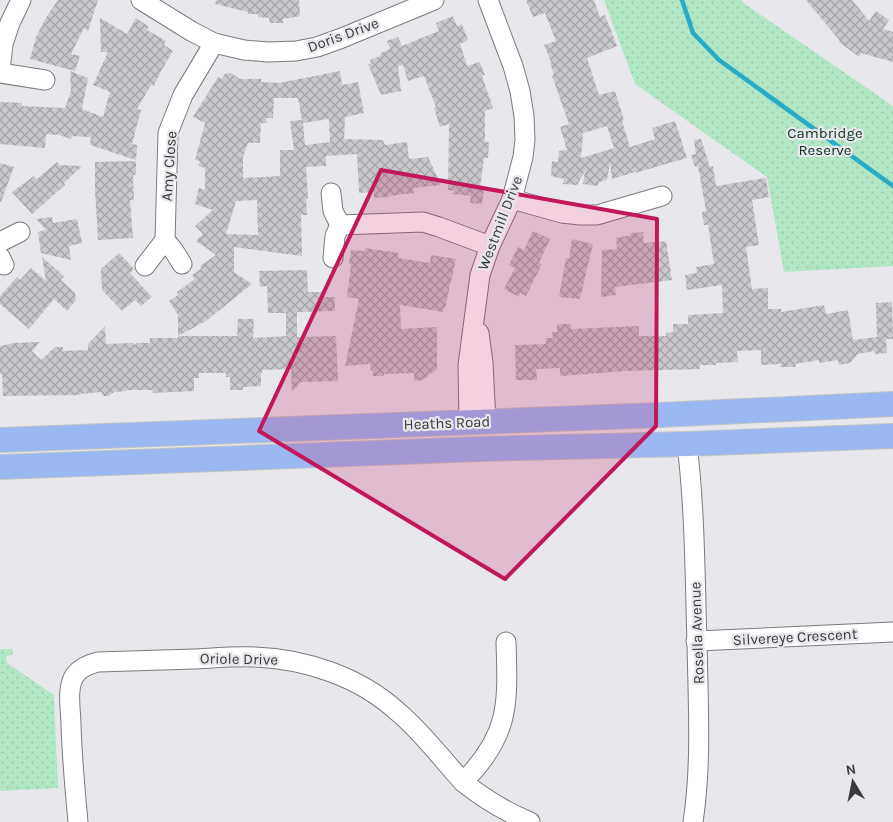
<svg xmlns="http://www.w3.org/2000/svg" width="893" height="822" font-family="Karla,sans-serif">
<defs>
<pattern id="park-dots" width="8" height="8" patternUnits="userSpaceOnUse" patternTransform="scale(1.25)"><rect width="8" height="8" fill="#b2e7c6"/><path d="M2 2h.1M6 6h.1" fill="none" stroke="#9ac7ab" stroke-width="1.8" stroke-linecap="round"/></pattern>
<pattern id="building-cross-hatch" width="8" height="8" patternUnits="userSpaceOnUse" patternTransform="scale(1.25)"><rect width="8" height="8" fill="#c9c8cc"/><path d="M0 0l8 8M0 8l8-8" fill="none" stroke="#a4a3a7"/></pattern>
</defs>
<rect width="100%" height="100%" fill="#e8e7ec"/>
<g fill="url(#park-dots)">
<polygon points="604,0 741,0 742,2 893,106 893,266 784,272 767,177 635,84"/>
<polygon points="0,649 12,649 13,655 6,656 7,663 54,695 58,788 0,791"/>
</g>
<g fill="none" stroke-linecap="round" stroke-linejoin="round">
<polyline stroke="#28acc6" stroke-width="4.5" points="682,0 693,33 719,60 893,186"/>
</g>
<g fill="url(#building-cross-hatch)" fill-rule="evenodd">
<polygon points="58,0 98,0 88,31 84,28 71,54 80,56 75,71 30,59 36,37 47,16"/>
<polygon points="216,0 299,0 300,16 283,19 283,23 270,23 269,18 258,17 258,14 248,14 248,12 215,4"/>
<path d="M 526,0 L 594,0 L 600,17 L 605,15 L 617,46 L 587,58 L 599,95 L 615,91 L 624,120 L 622,121 L 630,147 L 655,139 L 652,128 L 675,121 L 687,158 L 635,173 L 635,172 L 612,179 L 610,163 L 607,180 L 599,182 L 598,186 L 583,184 L 585,171 L 577,185 L 563,184 L 564,179 L 551,176 L 552,161 L 558,162 L 559,151 L 567,150 L 560,127 L 569,124 L 552,76 L 554,75 L 550,63 L 551,62 L 544,45 L 556,41 L 545,13 L 533,17 ZM 607,126 L 614,148 L 581,158 L 583,133 Z"/>
<polygon points="806,0 852,0 869,21 876,11 889,20 883,29 893,32 893,62 861,53 859,57 839,42 840,41"/>
<polygon points="453,16 457,26 462,24 468,40 460,44 467,66 480,62 485,75 482,76 493,108 485,111 485,142 489,142 488,158 484,158 480,189 484,189 482,204 470,203 471,196 453,194 454,191 448,190 449,124 440,127 434,108 436,107 424,76 408,81 403,65 398,66 401,91 381,95 368,64 371,63 370,60 380,56 381,53 390,49 387,41 398,37 402,46 439,31 436,23"/>
<polygon points="100,18 127,34 136,18 149,27 147,30 166,41 164,45 173,51 161,71 154,86 151,85 137,109 141,110 132,144 137,145 136,160 90,145 91,137 72,136 71,139 59,135 46,134 45,148 0,144 0,102 22,103 22,106 65,108 71,91 70,71 88,78 82,109 103,117 110,92 93,85 108,52 101,52"/>
<path d="M 340,71 L 342,85 L 358,82 L 364,113 L 345,117 L 344,139 L 383,140 L 385,145 L 407,142 L 409,159 L 428,157 L 441,185 L 413,188 L 414,193 L 389,196 L 389,197 L 374,198 L 374,192 L 359,193 L 357,154 L 326,156 L 326,166 L 306,167 L 308,199 L 306,199 L 307,215 L 301,215 L 302,256 L 234,247 L 234,272 L 252,284 L 206,321 L 178,336 L 178,315 L 169,301 L 178,295 L 177,292 L 195,279 L 192,275 L 201,269 L 200,266 L 216,255 L 196,241 L 203,234 L 195,226 L 213,210 L 195,204 L 199,188 L 205,190 L 205,168 L 198,166 L 200,161 L 195,160 L 205,123 L 193,117 L 218,77 L 222,79 L 225,74 L 231,73 L 240,79 L 261,79 L 261,82 L 279,83 ZM 274,98 L 298,98 L 302,120 L 290,121 L 294,150 L 280,150 L 280,176 L 243,178 L 243,157 L 248,143 L 260,143 L 261,123 L 267,123 L 266,118 L 273,118 ZM 329,119 L 330,142 L 305,145 L 303,123 ZM 257,200 L 258,235 L 226,234 L 236,201 Z"/>
<polygon points="701,139 710,167 713,166 716,186 766,178 769,197 752,200 759,245 746,247 752,289 768,288 768,309 781,309 781,312 824,305 826,314 848,310 853,340 877,337 876,303 892,302 893,339 886,339 887,353 875,354 874,351 858,354 850,363 839,365 838,360 819,363 819,360 795,364 796,367 780,367 781,364 761,365 761,350 737,351 738,362 716,363 716,365 700,365 700,369 625,371 560,376 560,368 536,369 537,380 516,380 515,345 546,344 546,338 553,338 552,332 557,332 557,324 571,324 571,329 639,326 639,336 666,336 666,333 673,332 673,324 688,324 688,315 723,313 722,285 687,290 685,275 697,273 696,267 714,264 708,225 704,225 702,212 706,211 698,166 695,167 691,155 696,154 694,140"/>
<polygon points="136,161 136,174 133,176 134,200 130,200 133,238 98,240 95,190 95,162"/>
<polygon points="57,162 60,165 82,166 64,183 65,185 32,214 12,192 34,176 37,179"/>
<polygon points="0,163 14,167 1,202 0,202"/>
<polygon points="52,217 53,223 77,219 82,243 69,246 71,260 41,253 38,232 46,230 36,219"/>
<polygon points="533,231 550,239 539,263 542,264 526,296 520,293 519,297 504,289 515,268 509,265 518,247 524,250"/>
<polygon points="643,232 644,243 666,241 672,280 615,287 616,295 601,297 602,250 617,249 616,238 631,235 631,233"/>
<polygon points="572,239 593,244 580,299 559,297 566,258 569,259"/>
<polygon points="365,248 399,253 398,258 430,263 431,255 456,259 445,308 443,308 443,312 400,305 401,329 437,327 437,369 423,380 414,381 414,373 384,374 384,376 373,376 373,371 371,371 370,364 345,366 359,299 347,297 351,264 349,264 351,250 365,251"/>
<polygon points="119,253 134,269 130,273 152,297 141,306 135,300 122,311 102,290 101,269"/>
<polygon points="42,257 64,276 61,280 75,293 76,300 67,311 54,299 29,329 0,304 0,296 17,277 20,280 31,268 46,281"/>
<polygon points="307,270 308,292 322,292 322,297 335,297 335,311 297,312 297,337 336,336 338,381 301,382 292,392 291,369 262,370 262,374 261,374 261,386 243,387 243,390 230,390 230,377 226,377 226,373 199,373 199,378 194,378 194,391 153,393 152,390 127,390 127,391 114,392 109,396 104,396 101,392 80,394 80,395 3,396 2,374 0,374 0,346 15,343 40,342 32,351 41,360 55,347 63,347 63,351 88,350 88,344 105,326 106,344 133,343 135,345 137,343 150,343 150,338 178,338 178,336 237,336 238,319 254,319 253,338 286,336 286,313 268,313 267,286 260,287 259,271"/>
</g>
<g fill="none" stroke-linecap="round" stroke-linejoin="round">
<defs>
<g id="minor">
<polyline points="141,0 191,31 214,43 244,50 268,52 296,51 317,47 342,38 434,0"/>
<polyline points="0,72 3,44 10,23 21,0"/>
<polyline points="0,73 45,80"/>
<polyline points="331,193 333,211 340,225"/>
<polyline points="512,199 562,213 580,215 597,215 662,196"/>
<polyline points="340,225 423,222 439,227 490,246"/>
<polyline points="165,240 168,133 183,95 214,43"/>
<polyline points="0,242 20,232"/>
<polyline points="0,257 4,265"/>
<polyline points="333,258 335,236 340,225"/>
<polyline points="145,266 165,240 174,251 182,264"/>
<polyline points="479,333 483,363 486,422"/>
<polyline points="469,422 468,365 480,275 490,246 512,199 523,157 525,140 524,116 520,91 513,66 488,0"/>
<path d="M 687,444 C 695,510 695,577 697,643 C 698,702 702,763 693,822"/>
<polyline points="696,641 893,632"/>
<path d="M 463,782 C 510,735 508,704 506,642"/>
<path d="M 78,822 C 75,790 72,757 71,725 C 71,710 66,688 75,675 C 81,667 89,664 98,662 C 130,661 162,660 194,659 C 214,658 235,656 255,657 C 306,659 360,677 398,712 C 422,732 442,759 463,782 C 483,798 506,812 530,822"/>
</g>
<g id="major">
<polyline points="0,440 660,415 893,404"/>
<polyline points="0,467 480,449 687,444 893,436"/>
</g>
</defs>
<use href="#minor" stroke="#7b7a7e" stroke-width="21"/>
<use href="#major" stroke="#c4c4c4" stroke-width="26"/>
<use href="#minor" stroke="#fff" stroke-width="19"/>
<use href="#major" stroke="#9bb8f2" stroke-width="24"/>
</g>
<path fill="#c2185b" fill-opacity="0.2" stroke="#c2185b" stroke-width="4" stroke-linejoin="round" d="M 381,170 L 657,219 L 656,426 L 505,579 L 259,431 Z"/>
<g text-anchor="middle" stroke-width="4.5" stroke-linejoin="round" paint-order="stroke">
<g font-size="15" fill="#3a3a3c" stroke="#e8e7ec">
<text transform="translate(343 35) rotate(-20)" y="5">Doris Drive</text>
<text transform="translate(169 166) rotate(-86)" y="5">Amy Close</text>
<text transform="translate(500 223) rotate(-69)" y="5">Westmill Drive</text>
<text transform="translate(447 423) rotate(-2)" y="5">Heaths Road</text>
<text transform="translate(697 633) rotate(-92)" y="5">Rosella Avenue</text>
<text transform="translate(795 637) rotate(-3)" y="5">Silvereye Crescent</text>
<text transform="translate(239 659) rotate(1)" y="5">Oriole Drive</text>
</g>
<g font-size="15" fill="#0a321e" stroke="#e8e7ec">
<text x="825" y="138">Cambridge<tspan x="825" dy="17">Reserve</tspan></text>
</g>
</g>
<g transform="translate(853 782) rotate(350)" stroke="#e8e7ec" stroke-width="4" paint-order="stroke">
<path d="M0-4L9 19L0 12L-9 19Z" fill="#3a3a3c"/>
<text y="-8" font-size="14" font-weight="bold" text-anchor="middle" fill="#3a3a3c">N</text>
</g>
</svg>
